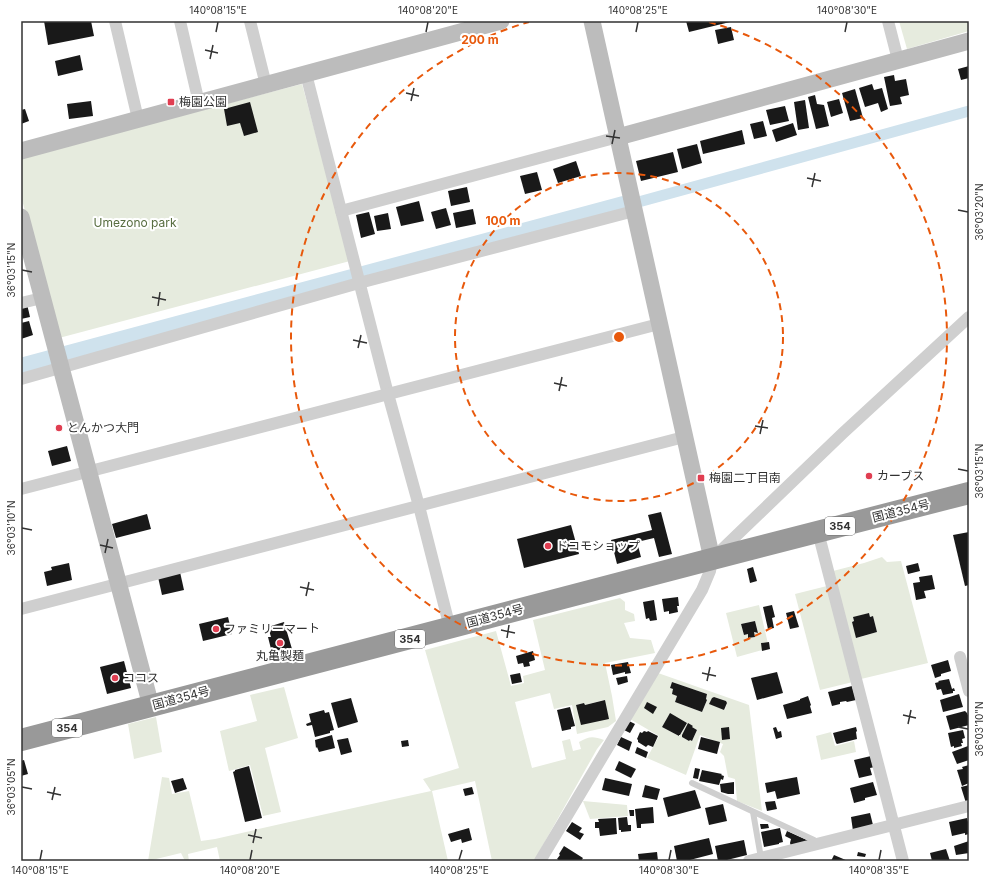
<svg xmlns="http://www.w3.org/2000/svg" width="990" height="882" font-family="Inter,'Noto Sans JP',sans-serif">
<rect width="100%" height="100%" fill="#fff"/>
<g fill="#e6ebde" fill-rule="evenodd">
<polygon points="899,21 969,21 969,31 907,49"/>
<polygon points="302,84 350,261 59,338 21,196 21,160 23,157"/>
<path d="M 882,557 L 887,562 L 901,561 L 928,663 L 861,679 L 833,571 L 864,563 ZM 869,613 L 870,617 L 873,616 L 877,632 L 857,638 L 852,622 L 854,621 L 853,618 Z"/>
<polygon points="827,586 853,682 820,690 795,594"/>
<path d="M 620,598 L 625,602 L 625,610 L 634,614 L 635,621 L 624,623 L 630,638 L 651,640 L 655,653 L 605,663 L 612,696 L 616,721 L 608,727 L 577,734 L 572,705 L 554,709 L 550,693 L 515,702 L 532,768 L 566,759 L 562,741 L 570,739 L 573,751 L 581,749 L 579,742 C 589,736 593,736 604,740 L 597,749 L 534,861 L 492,861 L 475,781 L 432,791 L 448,861 L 220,861 L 217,847 L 188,854 L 189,861 L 185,861 L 181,853 L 152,860 L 152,861 L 148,861 L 162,777 L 169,778 L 172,794 L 189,791 L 201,841 L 215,839 L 285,823 L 431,791 L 423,779 L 459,768 L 425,650 L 496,631 L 511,686 L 524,683 L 523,676 L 545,670 L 533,620 ZM 604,700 L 608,715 L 581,722 L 576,705 L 584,703 L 585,705 Z"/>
<path d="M 759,605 L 769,648 L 737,657 L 726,613 ZM 755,621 L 758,633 L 754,632 L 755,637 L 749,638 L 748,634 L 744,635 L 741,624 Z"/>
<path d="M 658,673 L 749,705 L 762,811 L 737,801 L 735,779 L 728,777 L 724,756 L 720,752 L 723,744 L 700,735 L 686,775 L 647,758 L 659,736 L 630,719 ZM 672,682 L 707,694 L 706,699 L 707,700 L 702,712 L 675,702 L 677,696 L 673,689 L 670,688 ZM 714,697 L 726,701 L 727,703 L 725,710 L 710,704 L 712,698 ZM 670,714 L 687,723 L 681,734 L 679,736 L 662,727 ZM 688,724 L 693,726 L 692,727 L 697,730 L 692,741 L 690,740 L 689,741 L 682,737 L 682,735 Z"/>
<polygon points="284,687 298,738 265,748 281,812 263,816 250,765 229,771 220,731 257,721 250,695"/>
<polygon points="156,717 162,752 134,759 128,724"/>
<polygon points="831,732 835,746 854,741 856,752 821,760 816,736"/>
<polygon points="583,801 627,805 628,816 590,819"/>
</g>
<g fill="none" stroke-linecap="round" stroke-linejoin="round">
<polyline stroke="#cfe2ed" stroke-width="11" points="624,206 969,111"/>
<polyline stroke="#cfe2ed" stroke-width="20" points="21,368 624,206"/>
</g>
<g fill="#191919">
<polygon points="44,21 91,21 94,36 48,45"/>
<polygon points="686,21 730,21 730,22 689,32"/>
<polygon points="731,27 734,40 718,44 715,30"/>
<polygon points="80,55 83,70 58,76 55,61"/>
<polygon points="969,66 969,78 961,80 958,69"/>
<polygon points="894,75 895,81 906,79 909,95 900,97 902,104 890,106 884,77"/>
<polygon points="872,84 874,90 882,88 888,109 881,112 878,103 865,107 859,88"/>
<polygon points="855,89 863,118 850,121 842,93"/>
<polygon points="815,95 817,104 824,105 829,126 816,129 808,97"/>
<polygon points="839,99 843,113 831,117 827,102"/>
<polygon points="805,100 809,128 798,130 794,102"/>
<polygon points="91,101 93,116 69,119 67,104"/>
<polygon points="250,102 258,132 244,136 240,123 227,126 224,109"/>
<polygon points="785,106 789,121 770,125 766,110"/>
<polygon points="25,109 29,121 21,124 21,110"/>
<polygon points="763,121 767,136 754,139 750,124"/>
<polygon points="793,123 797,135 776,142 772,130"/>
<polygon points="742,130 745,144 703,154 700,141"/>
<polygon points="697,144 702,163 682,169 677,149"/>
<polygon points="673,152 678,172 641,181 636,161"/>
<polygon points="576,161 581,176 558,183 553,169"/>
<polygon points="537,172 542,190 525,194 520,176"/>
<polygon points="467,187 470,202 451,206 448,191"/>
<polygon points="419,201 424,221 401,226 396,207"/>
<polygon points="446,208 451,225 436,229 431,212"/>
<polygon points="473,209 476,224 456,228 453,213"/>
<polygon points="369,212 375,234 361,238 356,215"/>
<polygon points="388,213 391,229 377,231 374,216"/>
<polygon points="27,304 30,317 21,319 21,306"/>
<polygon points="29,321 33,335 21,339 21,323"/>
<polygon points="67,446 71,461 52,466 48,451"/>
<polygon points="661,512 672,554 659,557 654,538 637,542 641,557 617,564 611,540 652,530 648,515"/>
<polygon points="147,514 151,529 116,538 112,524"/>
<polygon points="571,525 579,554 524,568 517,539"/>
<polygon points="969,532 969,585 965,586 953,535"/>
<polygon points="69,563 72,580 47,586 44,572 52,570 51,567"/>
<polygon points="918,563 920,571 908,574 906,566"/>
<polygon points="753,567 757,581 750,583 747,569"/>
<polygon points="180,572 184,590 162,595 158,577"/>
<polygon points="932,575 935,589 924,591 926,598 916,600 913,583 920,582 919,577"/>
<polygon points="678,597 679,606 677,606 678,612 669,614 669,611 664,612 662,599"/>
<polygon points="654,600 657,620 650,621 649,618 646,619 643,602"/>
<polygon points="772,605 775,617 772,618 774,628 768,629 763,607"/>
<polygon points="794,611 799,627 790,629 786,613"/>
<polygon points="869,613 870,617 873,616 877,632 856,638 852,622 854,621 853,617"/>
<polygon points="228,617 232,634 203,641 199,624"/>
<polygon points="755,621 758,633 754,632 755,637 748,638 748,634 744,635 741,624"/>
<polygon points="284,622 292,649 285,651 285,654 273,657 268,637 271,637 268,627"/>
<polygon points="769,642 770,649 762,651 761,643"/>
<polygon points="533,651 535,660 529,662 530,666 524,667 523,663 518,664 516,656"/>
<polygon points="948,660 951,671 941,674 941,676 935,678 931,665"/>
<polygon points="124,661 131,688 107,694 100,667"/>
<polygon points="628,662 631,673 625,674 625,672 613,675 611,665"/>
<polygon points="777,672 783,693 757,700 751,678"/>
<polygon points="520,673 522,682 512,684 510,675"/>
<polygon points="627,676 628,682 618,685 616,678"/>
<polygon points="949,679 952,689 954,688 955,691 953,691 953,693 943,695 941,689 937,690 935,683 939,682 938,681"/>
<polygon points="672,682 707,694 706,699 707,700 702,712 675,702 677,696 672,694 673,689 670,688"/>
<polygon points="852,686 856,700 847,702 846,701 840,702 840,704 832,706 828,692"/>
<polygon points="959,694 963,707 943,712 940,700"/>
<polygon points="808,696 811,705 810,706 812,713 787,719 783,705 800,700 800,699"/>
<polygon points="714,697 726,701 727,703 724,710 709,704 712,698"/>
<polygon points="351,698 358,722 338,728 331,703"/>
<polygon points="605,700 609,719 581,725 576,705 584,703 585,705"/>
<polygon points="647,702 657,707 653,714 644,708"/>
<polygon points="570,707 575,726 571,727 571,729 562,731 557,710"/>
<polygon points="324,710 325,713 329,712 334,730 330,731 330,733 315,737 312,725 307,726 306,724 311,722 309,714"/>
<polygon points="965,711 967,713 969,718 969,725 950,730 946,716"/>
<polygon points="670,713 687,723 680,735 679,735 679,736 662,727"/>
<polygon points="629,721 635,724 630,733 624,730"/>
<polygon points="688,723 693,726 692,727 697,730 692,741 690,740 689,741 682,737 682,735"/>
<polygon points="729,727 730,739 722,740 721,728"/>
<polygon points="776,727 778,732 781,731 782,737 776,739 773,728"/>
<polygon points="856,727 857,731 856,732 857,739 837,744 836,743 833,733"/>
<polygon points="963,730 965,738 962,739 963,743 961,743 962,746 954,748 954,746 951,747 948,733"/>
<polygon points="644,731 647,732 648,731 658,736 653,747 648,745 646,747 638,742 638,740 637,739 640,732 642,733"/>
<polygon points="332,735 335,748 319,752 317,747 316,748 315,740"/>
<polygon points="621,737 632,742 629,751 617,745"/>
<polygon points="701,737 720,742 717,754 698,749"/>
<polygon points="348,738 352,752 341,755 337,740"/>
<polygon points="408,740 409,746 402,747 401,741"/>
<polygon points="968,746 969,760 957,764 952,752"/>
<polygon points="637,747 648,752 646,758 635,753"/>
<polygon points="871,756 875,767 870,768 872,775 859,778 854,760"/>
<polygon points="24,760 28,774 21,776 21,761"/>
<polygon points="619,761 636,769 631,778 615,770"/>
<polygon points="969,765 969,783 962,786 957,770 963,769 962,767"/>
<polygon points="249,766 262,818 245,822 233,772 235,771 235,770"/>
<polygon points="695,768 700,769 698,779 693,778"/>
<polygon points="702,770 722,774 721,775 724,776 723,780 721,779 719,785 699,781"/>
<polygon points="797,777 800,794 777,799 775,791 767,793 765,783"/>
<polygon points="183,778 187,789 175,793 171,781"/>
<polygon points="605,778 632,784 629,796 602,790"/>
<polygon points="734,782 734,794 728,794 721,792 720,784"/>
<polygon points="873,782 877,795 865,798 865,800 854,803 850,788"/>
<polygon points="645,785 660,789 657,800 642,797"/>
<polygon points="969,785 969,797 968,798 969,802 966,803 961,787"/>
<polygon points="472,787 474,794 465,796 463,789"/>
<polygon points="695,790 701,808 668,817 663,798"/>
<polygon points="775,801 777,809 767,811 765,802"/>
<polygon points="723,804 727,821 709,825 705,808"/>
<polygon points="653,807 654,823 641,824 641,828 637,828 635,809"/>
<polygon points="629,810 634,810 634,816 630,816"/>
<polygon points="870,813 873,825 853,831 851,817"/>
<polygon points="627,817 628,825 631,825 631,831 621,832 621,830 619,830 618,818"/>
<polygon points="616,818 617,834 600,836 599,828 595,828 595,822 599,822 598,819"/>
<polygon points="967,818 969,826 969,834 965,835 965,833 952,836 949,822"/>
<polygon points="572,822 582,828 579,832 584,834 580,840 566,831"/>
<polygon points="760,824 768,824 769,828 761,829"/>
<polygon points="469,828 472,840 462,843 461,839 451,842 448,834"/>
<polygon points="780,828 783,842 779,843 779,844 764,847 761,832"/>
<polygon points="787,831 809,841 791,846 790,843 791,839 785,836"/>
<polygon points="709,838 713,854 686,861 677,861 674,846"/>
<polygon points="744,840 747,855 723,861 718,861 715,846"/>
<polygon points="969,841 969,853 956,855 954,846"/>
<polygon points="564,846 583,858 581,861 560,861 557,859 560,855 559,854"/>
<polygon points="946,849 950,861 932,861 930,853"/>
<polygon points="657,852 658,861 639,861 638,854"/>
<polygon points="858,852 866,854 865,857 857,856"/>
<polygon points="834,855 848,861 831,861"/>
</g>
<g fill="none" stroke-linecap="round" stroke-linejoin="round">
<g stroke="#cfcfcf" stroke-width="6">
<polyline points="692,783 814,840 815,844"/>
<polyline points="753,812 761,858"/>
</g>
<g stroke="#cfcfcf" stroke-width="12">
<polyline points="115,21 138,119"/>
<polyline points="180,21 199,103"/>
<polyline points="250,21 266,85"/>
<polyline points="888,21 898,60"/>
<polyline points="306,74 388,394 419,506 450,628"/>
<polyline points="341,211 618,137"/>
<polyline points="21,303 42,298"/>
<polyline points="21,379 359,283 634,211"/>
<polyline points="21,489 659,324"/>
<polyline points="818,532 903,861"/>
<polyline points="21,609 684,437"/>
<polyline points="960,657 969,691"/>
<polyline points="540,861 702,590 710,571 712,559 843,433 969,317"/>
<polyline points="749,861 969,806"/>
</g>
<g stroke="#bcbcbc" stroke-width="17">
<polyline points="592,21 712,559"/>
<polyline points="618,137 969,41"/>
<polyline points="21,151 501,21"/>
<polyline points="21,217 151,706"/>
</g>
<polyline stroke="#999" stroke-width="22" points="21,740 712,559 969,493"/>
</g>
<path fill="none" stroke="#323232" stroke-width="1.5" d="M 216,32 L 218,22M 426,32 L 428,22M 636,32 L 638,22M 845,32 L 847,22M 205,50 L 218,53M 210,59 L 213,45M 406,93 L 419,96M 411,101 L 414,88M 606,136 L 620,138M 612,144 L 615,130M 807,178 L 821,181M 812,187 L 815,173M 958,210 L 968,212M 22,270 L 32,272M 152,297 L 166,300M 158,306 L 160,292M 353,340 L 367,343M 358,348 L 361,335M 554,383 L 567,386M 559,391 L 562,377M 755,426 L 768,428M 760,434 L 763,420M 958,469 L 968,471M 22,528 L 32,530M 100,545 L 113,548M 105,553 L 108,539M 300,587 L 314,590M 306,596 L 309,582M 501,630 L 515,633M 507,638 L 509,625M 702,673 L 716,676M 707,681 L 710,667M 903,715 L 916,718M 908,724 L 911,710M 958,727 L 968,729M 22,787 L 32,789M 47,792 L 61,795M 52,800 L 55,787M 248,835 L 262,838M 253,843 L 256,829M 40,860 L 42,850M 250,860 L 252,850M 459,860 L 462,850M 669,860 L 671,850M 879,860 L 881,850"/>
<g fill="none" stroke="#e8590c" stroke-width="2" stroke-dasharray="7 5">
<circle cx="619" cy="337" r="164"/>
<path d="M709 22A328 328 0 1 1 529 22"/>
</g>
<g fill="#e03e51" stroke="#fff" stroke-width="1.5">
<rect x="167" y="98" width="8" height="8" rx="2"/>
<circle cx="59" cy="428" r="4"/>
<circle cx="869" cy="476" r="4"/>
<rect x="697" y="474" width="8" height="8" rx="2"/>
<circle cx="548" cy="546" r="4"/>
<circle cx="216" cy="629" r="4"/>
<circle cx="280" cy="643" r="4"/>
<circle cx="115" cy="678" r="4"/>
</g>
<g text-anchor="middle" stroke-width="4" stroke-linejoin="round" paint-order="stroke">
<g fill="#fff" stroke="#707070" stroke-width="1">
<rect x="825" y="517" width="30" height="18" rx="3"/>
<rect x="395" y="630" width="30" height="18" rx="3"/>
<rect x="52" y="719" width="30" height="18" rx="3"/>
</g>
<g font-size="11" font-weight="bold" fill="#323232">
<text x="840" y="530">354</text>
<text x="410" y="643">354</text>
<text x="67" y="732">354</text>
</g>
<g font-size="12" fill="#323232" stroke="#fff" text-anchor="start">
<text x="179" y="106">梅園公園</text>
<text x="67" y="432">とんかつ大門</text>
<text x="877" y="480">カーブス</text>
<text x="709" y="482">梅園二丁目南</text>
<text x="556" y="550">ドコモショップ</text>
<text x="224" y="633">ファミリーマート</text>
<text x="280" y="660" text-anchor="middle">丸亀製麺</text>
<text x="123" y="682">ココス</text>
</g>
<g font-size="12" fill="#586d40" stroke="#fff">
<text x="135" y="227">Umezono park</text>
</g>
<g font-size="12" fill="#323232" stroke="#fff">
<text transform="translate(901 511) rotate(-14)" y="4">国道354号</text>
<text transform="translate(495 616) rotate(-15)" y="4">国道354号</text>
<text transform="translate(181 698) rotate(-15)" y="4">国道354号</text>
</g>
</g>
<circle cx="619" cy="337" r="6" fill="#e8590c" stroke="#fff" stroke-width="2"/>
<g font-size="12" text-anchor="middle" font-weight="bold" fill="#e8590c" stroke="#fff" stroke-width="4" stroke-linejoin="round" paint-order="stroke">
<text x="480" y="44">200 m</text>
<text x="503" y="225">100 m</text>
</g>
<rect width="990" height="882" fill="none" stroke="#ffffff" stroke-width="44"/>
<rect x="22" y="22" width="946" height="838" fill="none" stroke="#323232" stroke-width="1.5"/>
<g font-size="10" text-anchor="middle" fill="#323232">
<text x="218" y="14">140°08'15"E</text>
<text x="428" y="14">140°08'20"E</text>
<text x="638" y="14">140°08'25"E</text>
<text x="847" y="14">140°08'30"E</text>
<text transform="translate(979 212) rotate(-90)" y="4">36°03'20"N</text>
<text transform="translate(11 270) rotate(-90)" y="4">36°03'15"N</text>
<text transform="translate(979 471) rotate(-90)" y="4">36°03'15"N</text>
<text transform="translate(11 528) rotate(-90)" y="4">36°03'10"N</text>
<text transform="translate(979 729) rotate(-90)" y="4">36°03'10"N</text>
<text transform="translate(11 787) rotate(-90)" y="4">36°03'05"N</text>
<text x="40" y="874">140°08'15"E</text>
<text x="250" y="874">140°08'20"E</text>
<text x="459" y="874">140°08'25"E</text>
<text x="669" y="874">140°08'30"E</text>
<text x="879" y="874">140°08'35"E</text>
</g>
</svg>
